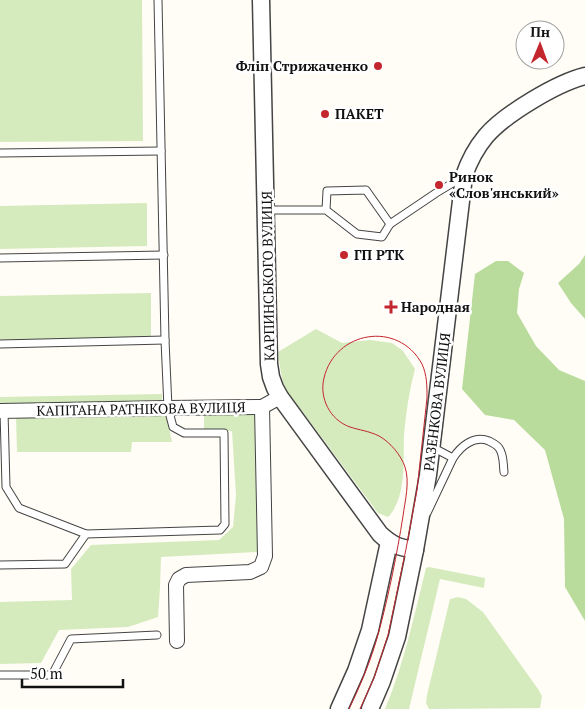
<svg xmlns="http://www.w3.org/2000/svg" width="585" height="709" font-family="'PT Serif',serif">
<rect width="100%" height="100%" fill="#fffdf5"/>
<g fill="#d5ebbd">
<polygon points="0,0 142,0 143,141 0,142"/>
<polygon points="147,203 147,246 0,249 0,206"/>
<polygon points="151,293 151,337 0,340 0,296"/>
<path d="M 316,329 L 342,343 L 370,340 L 392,343 L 403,351 L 415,369 C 409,391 406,413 404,435 C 403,461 407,497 388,517 L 378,513 L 302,411 C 283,398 281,374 278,352 Z"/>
<polygon points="162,394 162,401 161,402 0,406 0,397"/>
<polygon points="204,412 255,413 261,427 258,552 161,557 160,588 158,617 128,627 59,630 41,663 0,664 0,602 72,600 71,569 91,545 219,540 233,527 236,495 232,431 204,431"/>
<polygon points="166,413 172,442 132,442 131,452 17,452 16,416"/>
<path d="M 429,567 L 485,578 L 484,588 L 440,579 L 409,709 L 385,709 C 404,664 414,616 426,568 Z"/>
<polygon points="458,597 466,599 483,612 538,689 542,696 540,708 429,709 426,703 427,695 450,599"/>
</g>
<g fill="#b9dc9c">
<polygon points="585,255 585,319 571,303 558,283 579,264"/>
<polygon points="496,261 508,261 524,273 519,289 517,313 536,346 559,370 585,381 585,621 565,587 564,519 545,450 514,420 485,415 462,389 475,274"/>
</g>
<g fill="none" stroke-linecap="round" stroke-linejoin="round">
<defs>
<g id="service">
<polyline points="0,153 161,151"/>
<polyline points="267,210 326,210 357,234 382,237 390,224 366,190 327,191 326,210"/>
<polyline points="390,224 436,193 461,178"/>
<polyline points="0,258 164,255"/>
<polyline points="0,344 165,340"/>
<polyline points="4,411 6,487 19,508 86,534 220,530 225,524 224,433 184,433 173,427 168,408 165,340 158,0"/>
<path d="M 453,458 C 461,446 474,435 489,441 C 493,443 497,445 499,448 C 504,455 503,464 504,472"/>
<polyline points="427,513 453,458 432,447"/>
<polyline points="0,565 65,564 86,534"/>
<polyline points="0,675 52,675 71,639 157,635"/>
</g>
<g id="minor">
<polyline points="0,411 168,408 262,407 280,397"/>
<polyline points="177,641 176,585 179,579 186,575 250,572 261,567 265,556 262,407"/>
</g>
<g id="tertiary">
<path d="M 261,0 L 269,364 L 271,377 L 275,388 L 280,397 L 380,534 C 393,546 398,547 415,550"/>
<polyline points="339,709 356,671 370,630 389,542"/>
<path d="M 370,709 L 382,681 L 397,637 L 415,550 L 428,475 L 464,176 C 469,161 476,148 486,136 C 505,114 557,83 585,76"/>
</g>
</defs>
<use href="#service" stroke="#444" stroke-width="9"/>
<use href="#minor" stroke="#444" stroke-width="16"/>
<use href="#tertiary" stroke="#444" stroke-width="19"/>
<use href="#service" stroke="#fff" stroke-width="7"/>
<use href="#minor" stroke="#fff" stroke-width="14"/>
<use href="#tertiary" stroke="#fff" stroke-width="16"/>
<path stroke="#c4262e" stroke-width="1" d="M 349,709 C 361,684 372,658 379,631 C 389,594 397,554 403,516 C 405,501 410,482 405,467 C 401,455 390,442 379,436 C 369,431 359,430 350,427 C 330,420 319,398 324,378 C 335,331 398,320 422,364 C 427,375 427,386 427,398 L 417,490 L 406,549 L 388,635 L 374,678 L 360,709"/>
</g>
<g fill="#c4262e" stroke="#fff" stroke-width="2">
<circle cx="378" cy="66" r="5"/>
<circle cx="325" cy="114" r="5"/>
<circle cx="439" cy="185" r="5"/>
<circle cx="344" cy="255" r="5"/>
<path d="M388.5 299.5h5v5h5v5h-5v5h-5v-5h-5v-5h5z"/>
</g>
<g text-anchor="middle" stroke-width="5" stroke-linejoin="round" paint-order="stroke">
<g font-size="14" font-weight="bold" fill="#111" stroke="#fff" text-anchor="start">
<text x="368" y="71" text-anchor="end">Фліп Стрижаченко</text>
<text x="335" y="119">ПАКЕТ</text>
<text x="449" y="182">Ринок<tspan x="449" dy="16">«Слов'янський»</tspan></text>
<text x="354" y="260">ГП РТК</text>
<text x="401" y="312">Народная</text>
</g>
<g font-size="14" fill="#111" stroke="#fff">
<text transform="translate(268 276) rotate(-91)" y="5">КАРПИНСЬКОГО ВУЛИЦЯ</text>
<text transform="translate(437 402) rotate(-83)" y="5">РАЗЕНКОВА ВУЛИЦЯ</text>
<text transform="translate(141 409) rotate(-1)" y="5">КАПІТАНА РАТНІКОВА ВУЛИЦЯ</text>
</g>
</g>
<g transform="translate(540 45) rotate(1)"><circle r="24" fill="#ffffff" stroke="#a0a0a0"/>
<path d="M0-4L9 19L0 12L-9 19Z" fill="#c4262e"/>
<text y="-8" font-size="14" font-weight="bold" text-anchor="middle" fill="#111111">Пн</text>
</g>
<path d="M22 679v8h101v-8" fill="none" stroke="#111111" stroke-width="2.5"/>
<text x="30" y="679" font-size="15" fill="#111111" stroke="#ffffff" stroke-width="4" paint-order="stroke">50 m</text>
</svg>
